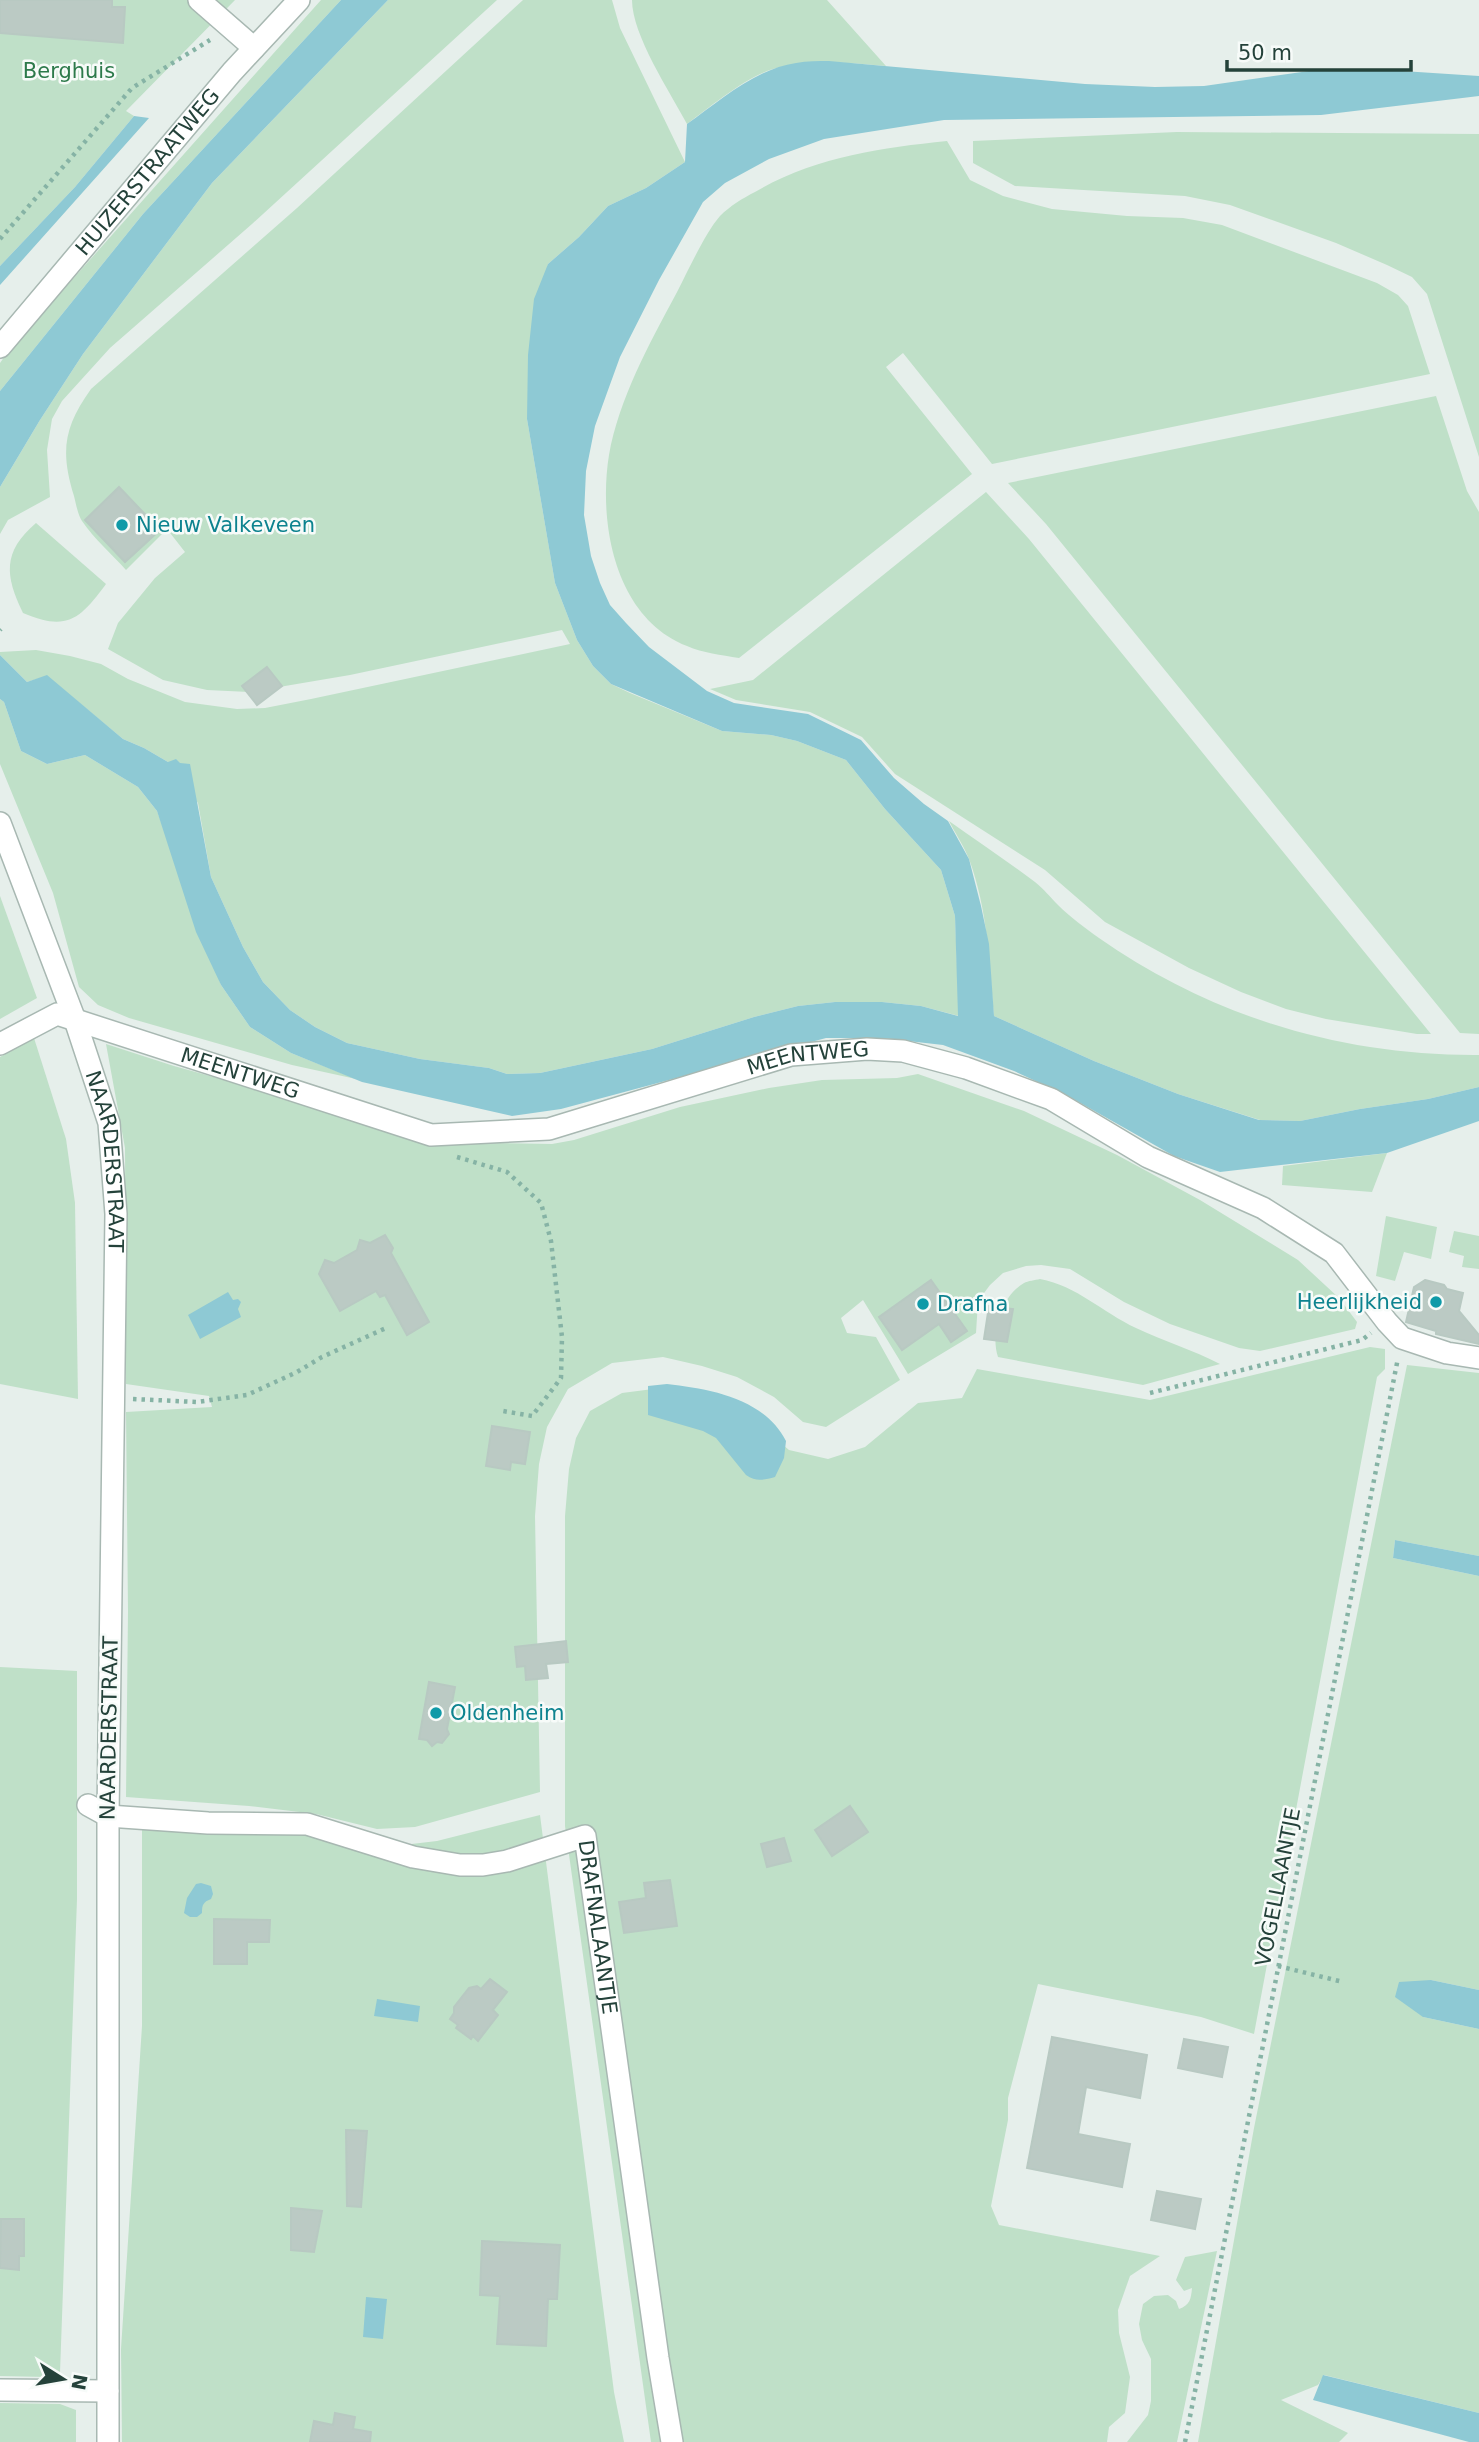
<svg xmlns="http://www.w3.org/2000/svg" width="1479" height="2442" font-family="'DejaVu Sans',sans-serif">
<rect width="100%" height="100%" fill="#e6efeb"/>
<g fill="#bfe0c8">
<polygon points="0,0 235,0 126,111 134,116 75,187 0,266"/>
<polygon points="321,0 341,0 143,214 0,391 0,363 7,353"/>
<polygon points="388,0 497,0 252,224 110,348 62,401 52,419 47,450 50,497 8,520 0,534 0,487 40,420 83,354 212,183"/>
<path d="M 523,0 L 612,0 L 620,28 L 685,162 L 646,188 L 608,206 L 579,237 L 548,264 L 527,419 L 555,583 L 577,640 L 593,666 L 611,684 L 630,693 L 722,731 L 771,735 L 797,741 L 846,760 L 885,809 L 941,870 L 955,916 L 959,1016 L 921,1006 L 882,1002 L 835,1002 L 798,1006 L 754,1017 L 652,1049 L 540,1073 L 507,1074 L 489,1068 L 420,1059 L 347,1043 L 315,1027 L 290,1010 L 263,982 L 243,947 L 211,877 L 198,803 L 168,762 L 144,748 L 123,739 L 47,676 L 27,682 L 0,655 L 0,652 L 36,650 L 70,656 L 101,664 L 128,679 L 185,702 L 237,709 L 265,708 L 311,699 L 570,644 L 562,630 L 350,675 L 249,692 L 207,690 L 163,680 L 108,649 L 118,623 L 155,578 L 185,552 L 167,529 L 126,570 C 112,554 94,539 82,521 C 78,515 76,504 74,496 C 60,451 64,427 91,389 L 297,208 Z"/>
<path d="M 632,0 L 827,0 L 886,66 C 848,63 811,59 773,69 C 746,77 710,107 687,124 C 670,92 632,35 632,0 Z"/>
<polygon points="1177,132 1479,134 1479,457 1427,294 1412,277 1387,265 1336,243 1230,205 1185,196 1015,186 973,163 973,141"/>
<path d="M 947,141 L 970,180 L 1003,196 L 1052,209 L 1127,216 L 1183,218 L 1222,225 L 1377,283 L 1398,295 L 1408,306 L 1430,374 L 992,464 L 903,353 L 886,367 L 972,474 L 739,658 C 721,655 703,653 687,646 C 615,618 598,523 609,455 C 619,399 649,344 676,294 C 687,273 705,233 720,216 C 730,206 743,198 755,192 C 814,157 880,148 947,141 Z"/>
<polygon points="1436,396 1467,491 1479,512 1479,1034 1460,1033 1046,524 1008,483"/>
<polygon points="986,492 1029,539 1431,1034 1417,1034 1326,1019 1286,1009 1241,992 1189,968 1105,922 1045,870 895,774 862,737 810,712 736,700 710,689 753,680"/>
<path d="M 36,523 L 106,584 C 80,619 67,632 23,613 C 5,576 2,552 36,523 Z"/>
<polygon points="0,699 4,702 21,751 47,764 85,755 138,787 157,811 221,985 250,1027 291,1053 356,1079 292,1065 129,1018 98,1005 79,987 53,893 0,764"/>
<path d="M 949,821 C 977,841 1007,861 1035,882 C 1044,889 1050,897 1058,905 C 1070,917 1085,928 1099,938 C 1212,1017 1342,1056 1479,1055 L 1479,1087 L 1428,1099 L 1360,1109 L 1300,1121 L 1260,1120 L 1178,1094 L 1094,1061 L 994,1016 C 989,963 988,910 969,859 C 964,846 955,833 949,821 Z"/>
<polygon points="0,896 37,998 0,1019"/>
<polygon points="34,1038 66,1139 75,1203 78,1399 0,1384 0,1057"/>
<polygon points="106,1044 174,1066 278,1095 426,1132 492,1143 552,1144 574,1140 680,1107 769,1088 822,1080 897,1078 918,1074 1024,1111 1117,1155 1200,1200 1298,1260 1339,1298 1357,1322 1355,1329 1260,1351 1239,1348 1170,1324 1124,1302 1070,1269 1041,1265 1026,1266 1003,1273 990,1285 978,1301 976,1333 908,1374 863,1300 841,1318 847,1333 876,1337 900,1380 826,1427 803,1422 774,1397 737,1377 702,1366 663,1357 612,1363 568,1389 547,1427 539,1464 535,1516 540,1792 415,1827 377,1829 316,1814 249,1806 126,1797 128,1611 126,1412 212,1407 209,1396 126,1384 125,1148"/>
<polygon points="1387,1153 1372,1192 1282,1185 1283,1166"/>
<polygon points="1386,1216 1437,1227 1431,1259 1404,1252 1395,1281 1376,1276"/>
<polygon points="1454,1231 1479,1236 1479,1269 1462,1267 1464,1256 1449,1252"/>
<path d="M 1040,1279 C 1077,1286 1102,1312 1136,1328 C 1164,1341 1193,1350 1220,1364 L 1143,1385 L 998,1357 C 990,1333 1001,1296 1024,1283 C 1028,1281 1035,1280 1040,1279 Z"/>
<polygon points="1370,1347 1385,1349 1385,1369 1377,1377 1254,2034 1201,2017 1038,1984 1008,2098 1008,2120 991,2206 999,2225 1160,2256 1130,2276 1118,2310 1119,2333 1130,2377 1125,2413 1109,2427 1107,2442 651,2442 565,1826 565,1516 569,1469 576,1438 590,1411 622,1393 661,1388 757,1423 789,1450 828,1459 865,1447 918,1403 962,1398 977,1369 1150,1400"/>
<polygon points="1407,1365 1479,1373 1479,1556 1395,1540 1393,1558 1479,1576 1479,1990 1431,1980 1423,2017 1479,2029 1479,2413 1324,2375 1318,2385 1281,2400 1348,2433 1339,2442 1198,2442 1254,2128"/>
<polygon points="0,1667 77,1671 77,1899 60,2373 48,2375 47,2377 0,2376"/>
<polygon points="540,1815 614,2392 624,2442 122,2442 121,2349 142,2026 142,1827 264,1828 386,1847 437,1841"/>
<path d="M 1217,2251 L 1177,2442 L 1127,2442 L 1148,2415 L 1151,2401 L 1151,2359 L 1142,2340 L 1139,2324 L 1143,2304 L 1154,2296 L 1168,2295 L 1176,2301 L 1179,2309 C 1190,2305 1191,2299 1192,2288 L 1184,2291 L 1176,2280 L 1185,2257 Z"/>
<polygon points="0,2403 60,2404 76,2410 76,2442 0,2442"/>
</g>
<g fill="#8ec9d4">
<polygon points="341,0 388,0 212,183 83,354 40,420 0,487 0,391 143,214"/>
<path d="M 829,61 L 1085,84 L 1155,87 L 1204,86 L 1323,69 L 1387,70 L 1479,76 L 1479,96 L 1321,115 L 944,120 L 824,139 L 769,159 L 725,183 L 703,202 L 659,280 L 620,357 L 595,426 L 586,471 L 584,515 L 591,556 L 600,583 L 610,605 L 626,623 L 649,647 L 707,691 L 734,703 L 808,714 L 861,740 L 894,778 L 924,804 L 948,821 L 969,859 L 981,906 L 989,944 L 994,1016 L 1094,1061 L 1178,1094 L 1259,1120 L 1300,1121 L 1360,1109 L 1428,1099 L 1479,1087 L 1479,1121 L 1387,1153 L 1220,1172 L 1174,1156 L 1068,1096 L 1014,1071 L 943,1045 L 882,1038 L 826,1038 L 561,1109 L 512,1116 L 362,1082 L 291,1053 L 250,1027 L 221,985 L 196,932 L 157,811 L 138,787 L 85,755 L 47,764 L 21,751 L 4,702 L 0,699 L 0,655 L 27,682 L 47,675 L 123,739 L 144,748 L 168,762 L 176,759 L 180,763 L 190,764 L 211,877 L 243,947 L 263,982 L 290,1010 L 315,1027 L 347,1043 L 420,1059 L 489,1068 L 507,1074 L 540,1073 L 652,1049 L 754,1017 L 798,1006 L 835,1002 L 882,1002 L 921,1006 L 958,1016 L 955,916 L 941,870 L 885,809 L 846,760 L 797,741 L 771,735 L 722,731 L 611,684 L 593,666 L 577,640 L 555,583 L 527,419 L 528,355 L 534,299 L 548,264 L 579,237 L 608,206 L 646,188 L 685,162 L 687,124 C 720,101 755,69 796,63 C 807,61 819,61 829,61 Z"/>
<polygon points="134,116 149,118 0,285 0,266 75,187"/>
<polygon points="228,1292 233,1300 238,1299 241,1302 238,1309 241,1317 200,1339 188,1315"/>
<path d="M 667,1384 C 710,1389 764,1398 786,1441 L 784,1458 L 775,1477 C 764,1480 756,1482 746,1475 L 716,1438 L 703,1431 L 648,1415 L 648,1386 Z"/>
<polygon points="1395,1540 1479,1556 1479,1576 1393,1558"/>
<path d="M 201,1883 L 211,1886 L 213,1894 L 211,1899 C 203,1902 202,1905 202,1913 L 197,1917 L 190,1917 L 184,1913 L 187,1898 L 196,1884 Z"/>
<polygon points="1431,1980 1479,1990 1479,2029 1423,2017 1395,1997 1399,1982"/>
<polygon points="377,1999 420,2006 418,2022 374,2016"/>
<polygon points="366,2297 387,2299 383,2339 363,2337"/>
<polygon points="1323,2375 1479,2413 1479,2442 1469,2442 1313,2400"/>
</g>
<g fill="#bbcac4" stroke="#b8c9c2" stroke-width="2">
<polygon points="0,0 112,0 112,7 125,7 123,43 0,33"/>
<polygon points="119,487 160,530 125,562 85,520"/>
<polygon points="267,667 282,686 257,705 242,686"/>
<polygon points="385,1235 393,1248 391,1253 429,1322 407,1335 385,1295 380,1297 376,1291 340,1311 319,1274 325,1260 334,1263 357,1250 360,1240 370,1243"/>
<polygon points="931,1280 967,1331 951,1342 939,1324 902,1350 879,1317"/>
<polygon points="1425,1280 1444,1285 1447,1289 1463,1293 1459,1311 1479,1335 1479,1344 1436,1334 1436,1331 1406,1322 1414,1287"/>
<polygon points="989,1306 1013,1309 1007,1342 984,1339"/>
<polygon points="492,1426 530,1432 525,1464 511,1462 510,1470 486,1466"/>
<polygon points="566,1641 568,1662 546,1664 548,1678 526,1680 525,1666 517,1667 515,1647"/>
<polygon points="429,1682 455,1687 447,1729 449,1734 442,1743 437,1742 432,1746 427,1740 419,1739"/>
<polygon points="850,1806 868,1832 832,1856 815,1830"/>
<polygon points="784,1838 791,1861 767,1867 761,1844"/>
<polygon points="670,1880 677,1926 624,1933 619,1902 646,1898 644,1883"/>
<polygon points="214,1919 270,1920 269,1942 247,1942 247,1964 214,1964"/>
<polygon points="490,1979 507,1992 493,2010 498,2015 478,2041 473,2036 471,2039 456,2028 458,2025 450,2019 454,2013 454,2007 469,1988 477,1986 481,1989"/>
<polygon points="1052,2037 1147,2055 1140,2098 1086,2087 1078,2134 1130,2144 1122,2187 1027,2168"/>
<polygon points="1184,2039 1228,2047 1222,2077 1178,2068"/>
<polygon points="346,2130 367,2131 361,2207 347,2206"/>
<polygon points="1157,2191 1201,2199 1195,2229 1151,2220"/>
<polygon points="291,2208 322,2211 314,2252 291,2250"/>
<polygon points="1,2219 24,2219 24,2256 19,2256 19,2270 0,2268"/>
<polygon points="482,2241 560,2245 557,2299 548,2299 546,2346 497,2344 500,2296 480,2295"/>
<polygon points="335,2413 355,2417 353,2429 371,2432 370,2442 310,2442 314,2421 333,2425"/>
</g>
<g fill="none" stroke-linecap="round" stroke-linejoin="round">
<defs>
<g id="minor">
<polyline points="199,0 254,48"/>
<path id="s1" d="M 0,347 L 232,72 L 299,0"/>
<path id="s2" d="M 0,823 L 75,1020 L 109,1123 L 116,1214 L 108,1816 L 108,2442"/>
<path id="s3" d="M 0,1044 L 57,1014 L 431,1135 L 549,1129 L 791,1055 L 867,1049 L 903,1051 L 966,1068 L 1051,1099 L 1148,1157 L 1263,1208 L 1334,1253 L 1387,1322 L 1402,1338 L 1447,1353 L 1479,1358"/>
<path id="s4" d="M 88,1805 L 108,1816 L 208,1823 L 307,1824 L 413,1857 L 460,1865 L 483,1865 L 507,1861 L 585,1836 L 658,2358 L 672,2442"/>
<polyline points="0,2390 108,2391"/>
</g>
</defs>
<use href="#minor" stroke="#a8b8b2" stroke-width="24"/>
<g stroke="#86b3a5" stroke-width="4.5" stroke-dasharray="3.5 5" stroke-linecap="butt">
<polyline points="0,239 132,88 210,40"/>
<polyline points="0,630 1,629"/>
<polyline points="457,1157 507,1172 541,1203 551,1241 562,1337 561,1378 532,1416 503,1411"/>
<polyline points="1150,1393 1362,1340 1371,1333"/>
<polyline points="133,1399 197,1402 247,1395 297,1372 322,1357 386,1328"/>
<polyline points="1278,1966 1343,1982"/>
<polyline points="1185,2442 1398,1358"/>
</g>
<use href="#minor" stroke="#fff" stroke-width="21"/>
</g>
<g fill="#0f9aa8" stroke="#f7fbf9" stroke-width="2.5">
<circle cx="122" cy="525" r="7"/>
<circle cx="1436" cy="1302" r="7"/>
<circle cx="923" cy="1304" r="7"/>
<circle cx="436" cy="1713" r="7"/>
</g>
<g text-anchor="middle" stroke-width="5" stroke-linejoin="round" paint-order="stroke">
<g font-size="21" fill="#2d7a4b" stroke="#f7fbf9">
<text x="69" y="78">Berghuis</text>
</g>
<g font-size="21" fill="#24423a" stroke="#f7fbf9">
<text dy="7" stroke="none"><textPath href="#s1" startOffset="229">HUIZERSTRAATWEG</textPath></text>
<text dy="7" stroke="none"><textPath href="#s3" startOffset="845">MEENTWEG</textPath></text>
<text dy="7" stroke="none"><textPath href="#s3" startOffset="257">MEENTWEG</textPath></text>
<text dy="7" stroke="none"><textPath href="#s2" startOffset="357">NAARDERSTRAAT</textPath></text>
<text transform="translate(109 1728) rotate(-89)" y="7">NAARDERSTRAAT</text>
<text transform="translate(1278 1887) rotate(-79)" y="7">VOGELLAANTJE</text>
<text dy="7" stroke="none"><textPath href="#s4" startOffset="602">DRAFNALAANTJE</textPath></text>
</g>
<g font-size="21" fill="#0d838f" stroke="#f7fbf9" text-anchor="start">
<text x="136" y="532">Nieuw Valkeveen</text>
<text x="1422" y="1309" text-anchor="end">Heerlijkheid</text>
<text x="937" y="1311">Drafna</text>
<text x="450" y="1720">Oldenheim</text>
</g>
</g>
<g transform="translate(63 2379) rotate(101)" stroke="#f7fbf9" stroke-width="5" paint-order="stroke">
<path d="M0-5L12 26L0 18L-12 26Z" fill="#24423a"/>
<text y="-10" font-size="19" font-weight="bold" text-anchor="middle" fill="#24423a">N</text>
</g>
<path d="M1227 60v10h184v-10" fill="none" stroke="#24423a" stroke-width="3.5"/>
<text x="1238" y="60" font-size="21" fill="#24423a" stroke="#f7fbf9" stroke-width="5" paint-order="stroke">50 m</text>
</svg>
